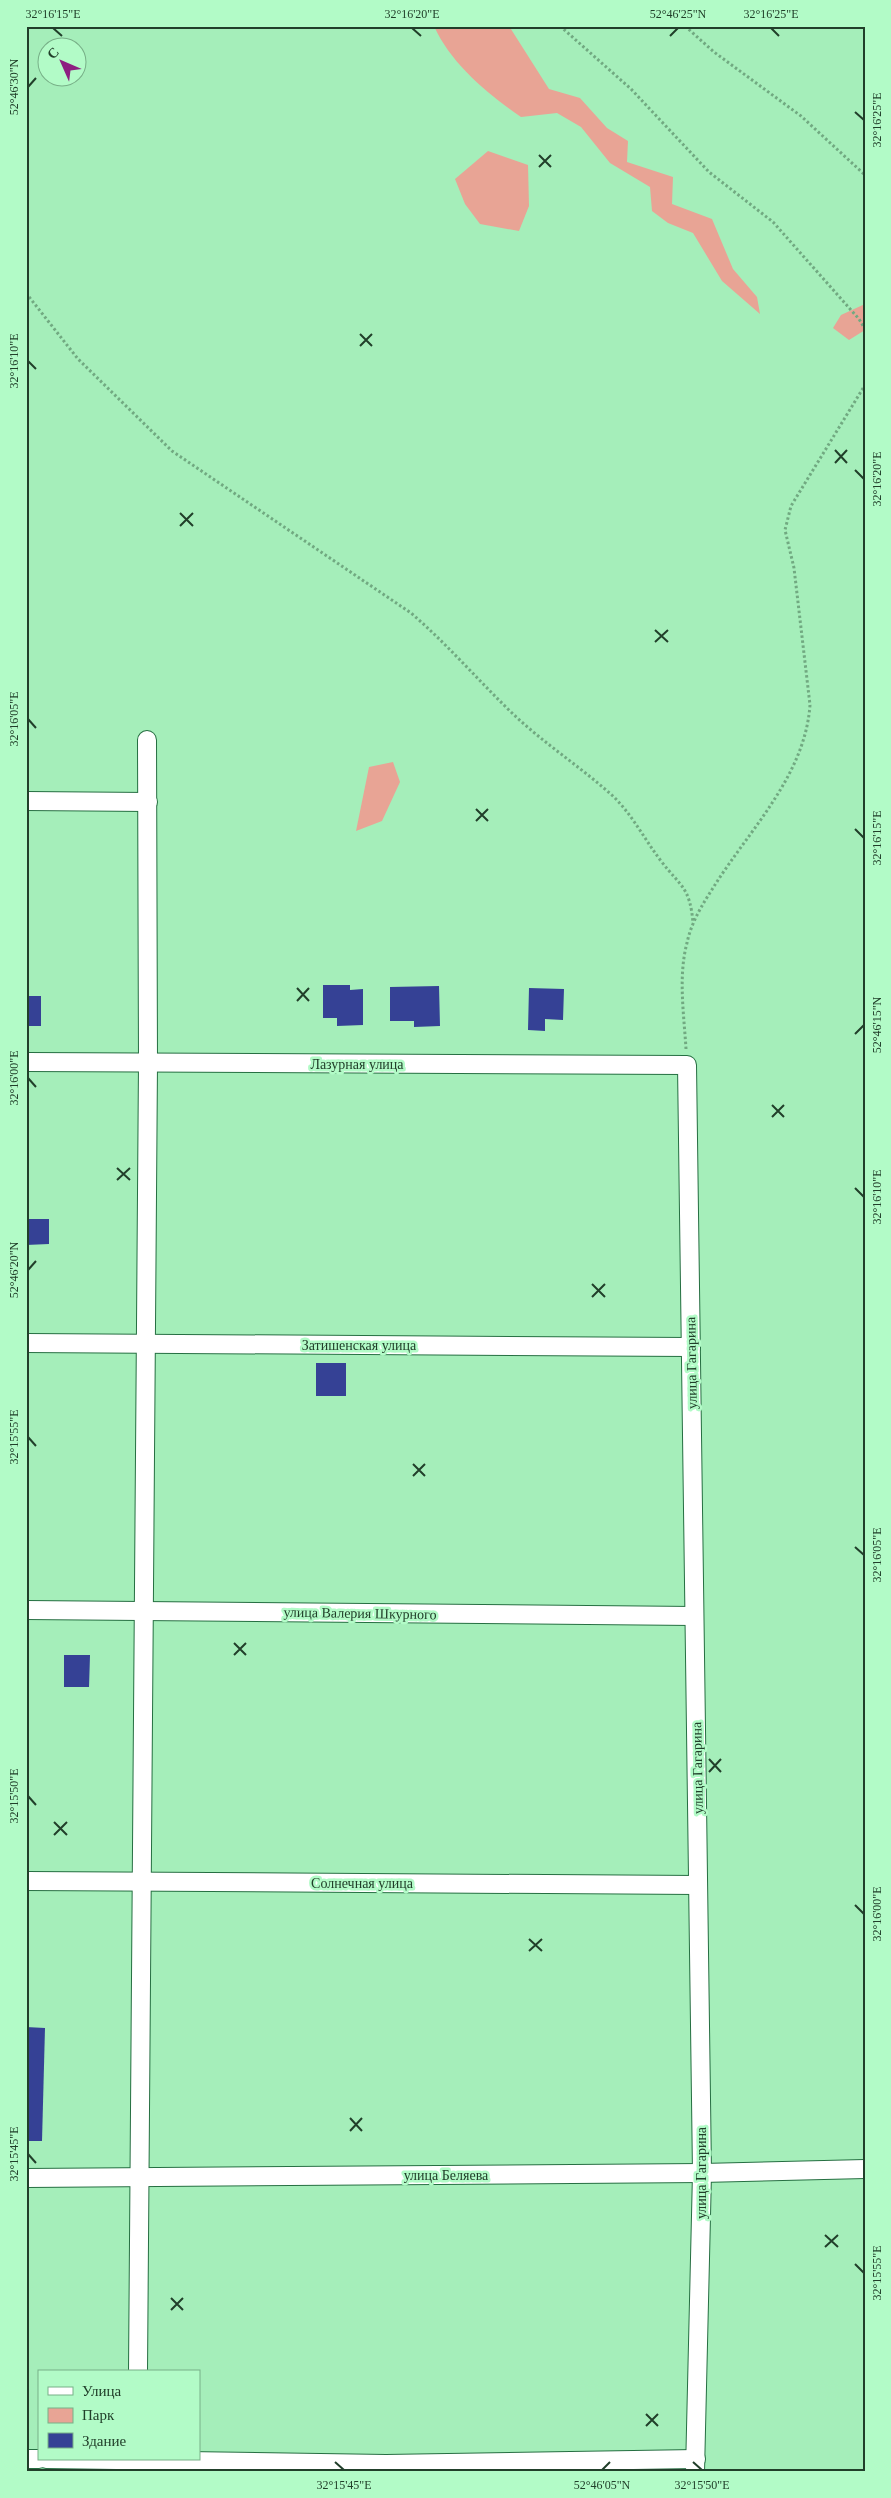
<svg xmlns="http://www.w3.org/2000/svg" width="891" height="2498" viewBox="0 0 891 2498" font-family="Georgia,serif">
  <style>
    .green { fill: #e8a495 }
    .building { fill: #354195 }
    .lines { fill: none; stroke-linecap: round; stroke-linejoin: round }
    .minor-casing { stroke: #266f42; stroke-width: 20 }
    .path { stroke: #71a981; stroke-width: 3; stroke-dasharray: 2.5 2.5; stroke-linecap: butt }
    .minor { stroke: #fff; stroke-width: 18 }
    .ticks { fill: none; stroke: #213f2a; stroke-width: 2 }
    .labels { text-anchor: middle; stroke-width: 5; stroke-linejoin: round; paint-order: stroke }
    .street-label { font-size: 14px; fill: #213f2a; stroke: #b2fbc7 }
    .neatline { fill: none; stroke: #213f2a; stroke-width: 2 }
    .ticks-label { font-size: 12px; text-anchor: middle; fill: #213f2a }
  </style>
  <rect width="100%" height="100%" fill="#a5eeba"/>
  <g class="green">
    <path d="M434 26H509L549 89 580 98 607 128 628 141 627 162 673 177 672 204 712 219 733 269 757 297 760 314 722 281 693 233 668 223 652 211 650 187 610 163 581 127 557 113 521 117C488 94 451 64 434 26Z"/>
    <path d="M488 151 528 165 529 206 519 231 480 224 465 204 455 179Z"/>
    <path d="M865 304V330L849 340 833 328 841 315Z"/>
    <path d="M393 762 400 782 382 821 356 831 369 767Z"/>
  </g>
  <g class="building">
    <path d="M323 985H350V990L363 989V1025L337 1026V1018H323Z"/>
    <path d="M439 986 440 1026 414 1027V1021H390V987Z"/>
    <path d="M529 988 564 989 563 1020 545 1019V1031L528 1030Z"/>
    <rect x="26" y="996" width="15" height="30"/>
    <path d="M26 1219H49V1244L26 1245Z"/>
    <rect x="316" y="1363" width="30" height="33"/>
    <path d="M64 1655H90L89 1687H64Z"/>
    <path d="M26 2027 45 2028 42 2141H26Z"/>
  </g>
  <g class="lines">
    <g class="minor-casing">
      <g id="minor">
        <path d="M26 801 148 802"/>
        <path d="M26 1062 687 1065 702 2173 695 2472"/>
        <path d="M26 1343 691 1347"/>
        <path d="M26 1610 694 1616"/>
        <path d="M26 1881 698 1885"/>
        <path d="M26 2178 702 2173 865 2169"/>
        <path d="M138 2372 148 1063 147 740"/>
        <path d="M26 2459H39"/>
        <path d="M46 2459 386 2464 696 2459"/>
      </g>
    </g>
    <g class="path">
      <path d="M560 26 631 89 709 172 773 222 859 319 865 329"/>
      <path d="M685 26 714 52 801 116 865 175"/>
      <path d="M26 293 78 359 172 451 411 613C447 644 477 679 511 712 543 743 581 767 614 797 633 816 645 840 661 861 681 887 690 887 693 923"/>
      <path d="M686 1049C684 1015 678 976 687 943 691 923 702 905 713 888 749 830 805 776 810 705L794 568 785 530 791 506 865 385"/>
    </g>
    <use href="#minor" class="minor"/>
  </g>
  <path class="ticks" d="M53 28 62 36M412 28 421 36M771 28 779 36M670 36 678 28M28 87 36 78M855 112 864 120M539 155 551 167M539 167 551 155M360 334 372 346M360 346 372 334M28 361 36 369M835 450 847 463M835 463 847 450M855 470 864 479M180 513 193 526M180 526 193 513M655 630 668 642M655 642 668 630M28 719 36 728M476 809 488 821M476 821 488 809M855 829 864 838M297 988 309 1001M297 1001 309 988M855 1034 864 1025M28 1078 36 1087M772 1105 784 1117M772 1117 784 1105M117 1168 130 1180M117 1180 130 1168M855 1188 864 1197M28 1270 36 1261M592 1284 605 1297M592 1297 605 1284M28 1437 36 1446M413 1464 425 1476M413 1476 425 1464M855 1547 864 1555M234 1643 246 1655M234 1655 246 1643M709 1759 721 1772M709 1772 721 1759M28 1796 36 1805M54 1822 67 1835M54 1835 67 1822M855 1905 864 1914M529 1939 542 1951M529 1951 542 1939M350 2118 362 2131M350 2131 362 2118M28 2154 36 2163M825 2235 838 2247M825 2247 838 2235M855 2264 864 2273M171 2298 183 2310M171 2310 183 2298M646 2414 658 2426M646 2426 658 2414M335 2462 344 2470M693 2462 702 2470M602 2470 610 2462"/>
  <g class="labels">
    <g class="street-label">
      <text x="357" y="1069">Лазурная улица</text>
      <text x="359" y="1350">Затишенская улица</text>
      <text transform="translate(691 1363) rotate(-91)" y="5">улица Гагарина</text>
      <text transform="translate(360 1613) rotate(1)" y="5">улица Валерия Шкурного</text>
      <text transform="translate(697 1768) rotate(-91)" y="5">улица Гагарина</text>
      <text x="362" y="1888">Солнечная улица</text>
      <text transform="translate(701 2173) rotate(-90)" y="5">улица Гагарина</text>
      <text x="446" y="2180">улица Беляева</text>
    </g>
  </g>
  <rect width="891" height="2498" fill="none" stroke="#b2fbc7" stroke-width="55"/>
  <rect x="38" y="2370" width="162" height="90" fill="#b2fbc7" stroke="#78b088"/>
  <rect x="48" y="2387" width="25" height="8" fill="#ffffff" stroke="#78b088"/>
  <text x="82" y="2396" font-size="15" fill="#213f2a">Улица</text>
  <rect x="48" y="2408" width="25" height="15" fill="#e8a495" stroke="#78b088"/>
  <text x="82" y="2420" font-size="15" fill="#213f2a">Парк</text>
  <rect x="48" y="2433" width="25" height="15" fill="#354195" stroke="#78b088"/>
  <text x="82" y="2446" font-size="15" fill="#213f2a">Здание</text>
  <g transform="translate(62 62) rotate(315)"><circle r="24" fill="#b2fbc7" stroke="#78b088"/>
  <path d="M0-4L9 19L0 12L-9 19Z" fill="#8d1f81"/>
  <text y="-8" font-size="14" font-weight="bold" text-anchor="middle" fill="#213f2a">С</text>
  </g>
  <rect x="28" y="28" width="836" height="2442" class="neatline"/>
  <g class="ticks-label">
    <text x="53" y="18">32°16'15"E</text>
    <text x="412" y="18">32°16'20"E</text>
    <text x="678" y="18">52°46'25"N</text>
    <text x="771" y="18">32°16'25"E</text>
    <text transform="translate(14 87) rotate(-90)" y="4">52°46'30"N</text>
    <text transform="translate(877 120) rotate(-90)" y="4">32°16'25"E</text>
    <text transform="translate(14 361) rotate(-90)" y="4">32°16'10"E</text>
    <text transform="translate(877 479) rotate(-90)" y="4">32°16'20"E</text>
    <text transform="translate(14 719) rotate(-90)" y="4">32°16'05"E</text>
    <text transform="translate(877 838) rotate(-90)" y="4">32°16'15"E</text>
    <text transform="translate(877 1025) rotate(-90)" y="4">52°46'15"N</text>
    <text transform="translate(14 1078) rotate(-90)" y="4">32°16'00"E</text>
    <text transform="translate(877 1197) rotate(-90)" y="4">32°16'10"E</text>
    <text transform="translate(14 1270) rotate(-90)" y="4">52°46'20"N</text>
    <text transform="translate(14 1437) rotate(-90)" y="4">32°15'55"E</text>
    <text transform="translate(877 1555) rotate(-90)" y="4">32°16'05"E</text>
    <text transform="translate(14 1796) rotate(-90)" y="4">32°15'50"E</text>
    <text transform="translate(877 1914) rotate(-90)" y="4">32°16'00"E</text>
    <text transform="translate(14 2154) rotate(-90)" y="4">32°15'45"E</text>
    <text transform="translate(877 2273) rotate(-90)" y="4">32°15'55"E</text>
    <text x="344" y="2489">32°15'45"E</text>
    <text x="602" y="2489">52°46'05"N</text>
    <text x="702" y="2489">32°15'50"E</text>
  </g>
</svg>
